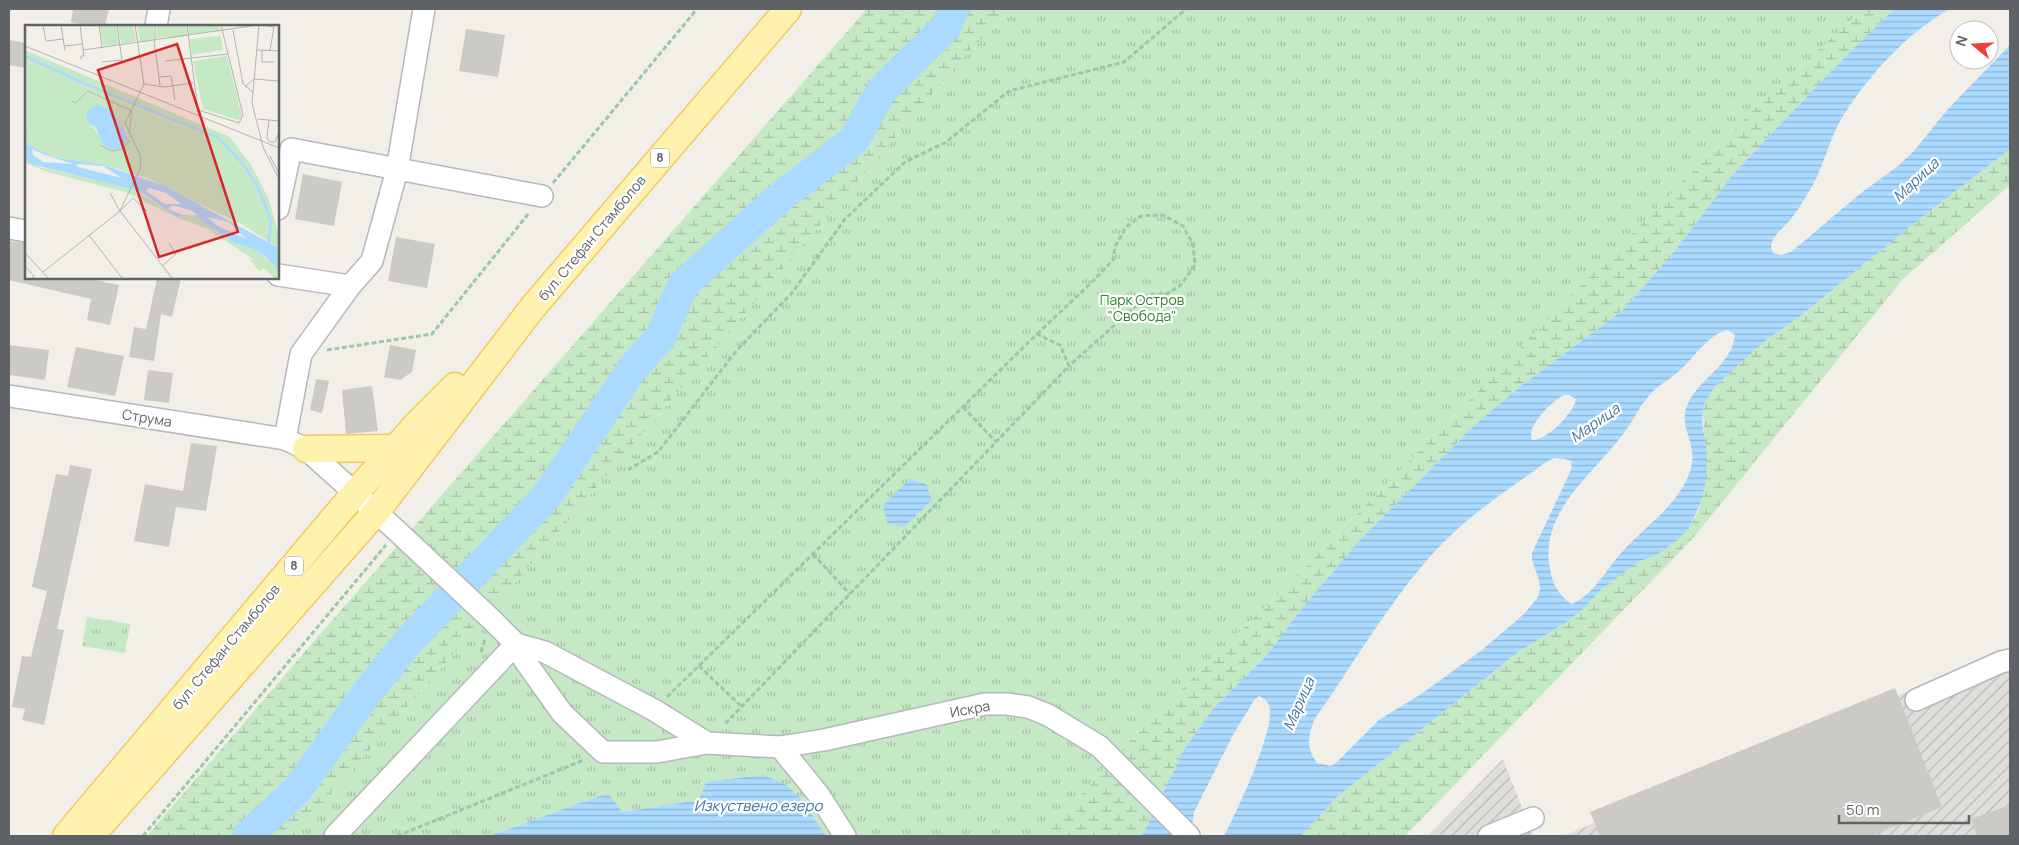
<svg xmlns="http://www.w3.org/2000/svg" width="2019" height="845" viewBox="0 0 2019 845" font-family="Manrope,sans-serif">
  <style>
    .industrial { fill: url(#industrial-furrows) }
    .wetland { fill: url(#wetland-marsh) }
    .park { fill: url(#park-tufts) }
    .water { fill: url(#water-rules); fill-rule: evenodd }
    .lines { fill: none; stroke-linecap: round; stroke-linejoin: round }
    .river { stroke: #aadaff; stroke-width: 31 }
    .building { fill: #cccac5 }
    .minor-casing { stroke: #b5b8bc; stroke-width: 24 }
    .major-casing { stroke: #f2c960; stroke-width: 29 }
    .path { stroke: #9cc7a9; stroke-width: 3; stroke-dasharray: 5 2.5; stroke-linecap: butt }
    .minor { stroke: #fff; stroke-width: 21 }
    .major { stroke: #fff2af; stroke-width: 26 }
    .labels { text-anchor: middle; stroke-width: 4.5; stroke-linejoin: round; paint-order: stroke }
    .shield { fill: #fff; stroke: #8f9295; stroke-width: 1 }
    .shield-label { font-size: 12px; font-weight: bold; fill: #5f6368 }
    .street-label { font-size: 14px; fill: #5f6368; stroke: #fff }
    .park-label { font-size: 14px; fill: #348238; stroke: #fff }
    .water-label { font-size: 15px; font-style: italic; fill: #4174aa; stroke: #fff }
    .inset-river { fill: none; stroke: #aadaff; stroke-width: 2.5 }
    .inset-road { fill: none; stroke: #b3b3b1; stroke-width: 1 }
    .view { fill: #d62828; fill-opacity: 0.15; stroke: #d62828; stroke-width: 2.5 }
    .inset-edge { fill: none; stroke: #5f6368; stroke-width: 2.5 }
  </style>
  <defs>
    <pattern id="industrial-furrows" width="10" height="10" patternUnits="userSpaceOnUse" patternTransform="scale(1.25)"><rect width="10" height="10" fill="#e0deda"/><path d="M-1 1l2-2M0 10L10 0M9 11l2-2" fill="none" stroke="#b9b8b5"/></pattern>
    <pattern id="wetland-marsh" width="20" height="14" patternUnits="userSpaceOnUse" patternTransform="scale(1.25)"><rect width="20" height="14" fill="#c5e8c5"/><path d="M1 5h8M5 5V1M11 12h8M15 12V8" fill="none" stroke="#a3c0a4"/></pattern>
    <pattern id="park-tufts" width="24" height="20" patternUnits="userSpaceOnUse" patternTransform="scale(1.25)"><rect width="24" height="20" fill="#c5e8c5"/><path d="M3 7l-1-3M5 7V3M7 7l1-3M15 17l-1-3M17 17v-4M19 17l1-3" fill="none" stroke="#a3c0a4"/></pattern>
    <pattern id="water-rules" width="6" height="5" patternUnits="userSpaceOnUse" patternTransform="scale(1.25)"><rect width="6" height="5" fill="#aadaff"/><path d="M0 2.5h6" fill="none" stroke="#8eb4d2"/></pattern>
  </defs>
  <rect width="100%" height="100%" fill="#f1efe8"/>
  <g class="industrial">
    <path d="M2010 649V836H1563Z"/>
    <path d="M1503 759 1533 836H1428Z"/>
  </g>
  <g class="wetland">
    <path d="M867 9H1012L964 57 499 602 295 836H147L315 640Z"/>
    <path d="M1863 9H1894L1838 64 1735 172 1674 252 1623 310 1521 386 1478 422 1360 540 1302 608 1266 656 1213 709 1185 748 1142 836H1044L1136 734 1305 567 1762 101Z"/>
    <path d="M2010 149V185L1903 279 1694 537 1405 836H1301L1337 797 1518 652 1565 623 1583 609 1604 587 1640 561 1657 555 1680 538 1690 527 1698 512 1706 481 1703 411 1704 404 1715 386 1766 340 1799 317 1907 229Z"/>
  </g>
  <g class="park">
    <path d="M1012 9H1863L1762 101 1305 567 1136 734 1044 836H826L801 799 699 800 621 812 608 793 489 836H295L499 602 964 57Z"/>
    <path d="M87 617 130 624 125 653 82 646Z"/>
  </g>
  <g class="water">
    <path d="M1894 9H1950C1908 31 1862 82 1839 123 1827 146 1822 172 1808 193 1803 202 1797 211 1791 219 1784 228 1765 240 1773 253L1781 255 1791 252 1861 193 1898 166 1913 152 1948 109 2010 45V149L1907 229 1799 317 1766 340 1715 386 1704 404 1703 411 1702 420 1707 455 1706 481 1701 501 1690 527 1680 538 1657 555 1640 561 1604 587 1583 609 1565 623 1518 652 1337 797 1301 836H1224C1237 811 1272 737 1270 710 1269 703 1266 699 1259 696L1255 699 1234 733 1194 812 1192 824 1195 836H1142L1185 748 1213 709 1266 656 1302 608 1360 540 1478 422 1521 386 1623 310 1674 252 1735 172 1838 64ZM1728 330 1735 335C1732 366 1698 378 1687 406 1678 427 1698 443 1691 468 1681 504 1645 526 1622 552 1606 570 1595 593 1572 604 1562 599 1553 585 1551 574 1536 513 1592 476 1624 433 1634 419 1641 404 1652 392 1660 384 1671 379 1679 371 1694 358 1708 334 1728 330ZM1564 395H1569L1576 399C1575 412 1545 442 1532 440 1526 426 1552 401 1564 395ZM1554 458 1565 459 1571 461 1572 468 1532 553V560L1539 580 1540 590 1538 597 1524 614 1482 650 1421 694 1379 720 1336 763 1331 766 1317 763C1306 749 1308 735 1314 720 1355 662 1389 601 1437 549 1469 515 1507 490 1545 463Z"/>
    <path d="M910 479 926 484 932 500 904 527 887 523 883 505Z"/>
    <path d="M763 775 785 784 801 799 826 836H489L608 793 622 812 699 800 706 782Z"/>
  </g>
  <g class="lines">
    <path class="river" d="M248 836 297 790 366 694 407 643 546 497 632 369 660 338 683 285 777 200 854 140 882 90 945 28 954 9"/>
  </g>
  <g class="building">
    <path d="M73 9H109L105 26H80V24L71 22Z"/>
    <path d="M466 29 505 35 498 77 459 71Z"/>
    <path d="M9 40 26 43V68L9 65Z"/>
    <path d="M303 174 342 182 334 226 295 219Z"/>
    <path d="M396 237 435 244 427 288 388 281Z"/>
    <path d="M9 241 26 243V278H86L119 285 110 325 87 320 91 299 9 280Z"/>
    <path d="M157 278H181L172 317 161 314 154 361 129 357 134 327 146 329Z"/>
    <path d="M9 345 49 350 45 380 9 375Z"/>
    <path d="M390 345 416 350 412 372 400 380 384 377Z"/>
    <path d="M76 347 124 356 115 396 67 387Z"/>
    <path d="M148 370 173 373 169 403 144 400Z"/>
    <path d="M316 379 329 381 322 413 310 410Z"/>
    <path d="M372 386 378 431 346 434 342 390Z"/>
    <path d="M191 443 217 446 206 511 176 507 169 547 134 541 145 484 183 491Z"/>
    <path d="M70 465 92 469 57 629 64 630 44 725 22 720 25 709 12 707 22 656 31 657 47 591 32 587 56 474 68 476Z"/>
    <path d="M1895 688 1942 807 1870 836H1600L1590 812Z"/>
    <path d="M2010 805V836H1977L1971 819Z"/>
  </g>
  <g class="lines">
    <g class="minor-casing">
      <g id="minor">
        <path d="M156 26 159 9"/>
        <path d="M278 209 291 149 542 196"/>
        <path d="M9 228 26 231"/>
        <path d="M278 275 350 286"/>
        <path d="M9 396 285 439 306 449 397 531 492 620 516 644 525 661 562 713 603 752H657L707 743 780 747 824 740 985 704H1007L1028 707 1048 715 1099 746 1189 836"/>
        <path d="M285 439 301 354 350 286 372 261 397 170 424 9"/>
        <path d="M516 644 545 652 654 710 707 743"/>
        <path d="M1916 700 2001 662 2010 660"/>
        <path d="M780 747 819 795 845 836"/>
        <path d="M335 836 516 644"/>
        <path d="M1489 836 1533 818"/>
      </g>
    </g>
    <g class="major-casing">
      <g id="major">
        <path d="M306 449 396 448"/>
        <path d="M66 836 355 493 420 421 455 386"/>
        <path d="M91 836 376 512 533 307 788 9"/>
      </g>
    </g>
    <g class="path">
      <path d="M553 183 697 9"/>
      <path d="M1037 334 1091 283 1113 260 1115 247 1126 227 1141 216 1163 215 1183 226 1193 244 1195 265 1181 285 1165 295 1149 294 1069 366"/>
      <path d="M327 350 432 334 529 213"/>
      <path d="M963 407 996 442"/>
      <path d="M628 470 658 452 737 350 791 294 845 219 905 162 946 142 1009 91 1124 62 1186 9"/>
      <path d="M813 554 850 594"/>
      <path d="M481 652 485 639"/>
      <path d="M699 666 742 707"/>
      <path d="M667 697 1037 334 1060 345 1069 366 724 725"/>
      <path d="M143 836 386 545"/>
      <path d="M397 836 584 760"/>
    </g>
    <use href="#minor" class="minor"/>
    <use href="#major" class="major"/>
  </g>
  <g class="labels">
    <g class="shield">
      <rect x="651" y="148.5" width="18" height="19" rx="4"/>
      <rect x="285" y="556.5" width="18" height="19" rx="4"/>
    </g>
    <g class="shield-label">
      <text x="660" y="162">8</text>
      <text x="294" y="570">8</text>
    </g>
    <g class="street-label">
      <text transform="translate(592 238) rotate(-50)" y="5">бул. Стефан Стамболов</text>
      <text transform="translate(147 418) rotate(9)" y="5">Струма</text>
      <text transform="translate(226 647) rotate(-50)" y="5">бул. Стефан Стамболов</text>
      <text transform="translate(970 709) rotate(-10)" y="5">Искра</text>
    </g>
    <g class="park-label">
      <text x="1142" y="305">Парк Остров<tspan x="1142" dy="16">"Свобода"</tspan></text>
    </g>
    <g class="water-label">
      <text transform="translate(1916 180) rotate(-43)" y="5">Марица</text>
      <text transform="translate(1595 423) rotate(-35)" y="5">Марица</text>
      <text transform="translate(1299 704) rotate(-66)" y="5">Марица</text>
      <text x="758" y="811">Изкуствено езеро</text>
    </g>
  </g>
  <g transform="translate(25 25)">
    <rect width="254" height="254" fill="#f1efe8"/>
    <path d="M75 0H91L94 19 78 21ZM93 0H108L111 16 96 19ZM112 0H128L130 15 115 17ZM132 0H161L162 11 131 13ZM196 11 198 25 167 30 165 14ZM202 31 217 92 213 95 178 84 168 36Z" fill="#c5e8c5"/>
    <path d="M163 0H194L195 6 164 9ZM224 233 234 238 241 234 247 238 254 244V253H249L240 243 234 246Z" fill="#c5e8c5"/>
    <path d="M0 25 205 112 226 140 243 172 254 210 253 222 218 200 122 153 79 140 28 132 0 118V109L29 121 95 137 244 210 237 183 222 149 206 129 175 110 0 36ZM0 133 14 142 109 164 152 192 168 190 208 217 233 226 241 234 234 238 183 204 153 193 100 167 23 147 0 138Z" fill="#c5e8c5"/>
    <path d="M0 36 175 110 206 129 222 149 237 183 244 210 95 137 29 121 0 109ZM75 80 98 108 82 122 61 92Z" fill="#c5e8c5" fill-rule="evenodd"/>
    <path d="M11 78 25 88 19 99 4 90Z" fill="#c5e8c5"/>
    <path d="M72 79 84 84 96 100 103 113 96 123 85 124 77 118 71 103 62 96 61 88ZM0 118 28 132 79 140 142 162 254 223V244L233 226 208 217 168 190 152 192 114 166 6 139 0 133ZM7 124 20 130 49 139 18 137 8 130ZM51 139 78 141 97 153 53 142ZM124 163 141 168 156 179H140L121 166ZM147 180 165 185 173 190H158L143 184ZM182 192 204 197 221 214 193 201Z" fill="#aadaff" fill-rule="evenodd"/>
    <path class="inset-river" d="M0 31 60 59 194 113 221 143 234 164 246 196 243 223"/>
    <path class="inset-road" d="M18 0 21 16 38 14M36 0 40 26M55 0 59 31H56V35M74 0 77 23M162 0 173 85 214 98 218 90 196 0M234 0 227 78 238 122 254 154M237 0 249 2 245 25M208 5 218 59 228 67M129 16 135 60M130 16V0M0 21 254 123M39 21 58 19M58 25 233 0M232 25 254 26M237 25V37H249M140 36 203 29M77 37 97 35 92 0M134 52 146 51 150 75M119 59 139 62 168 58M220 62 229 54 254 56M47 76 51 78 63 66 107 86M233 94 254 96M244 95 242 113 245 117H250L254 107M104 107 107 86M75 120 87 126 97 124 105 115M245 131 254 148M85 168 95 186 147 253M95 186 108 173 122 186M64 210 97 253M0 228 23 253M0 241 9 251 8 253M137 241 151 229 144 218M18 247 95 186 115 144 116 132 100 98 119 59 110 0"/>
    <path class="view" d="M152 19 213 207 134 232 73 45Z"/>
    <rect width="254" height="254" class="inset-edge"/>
  </g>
  <rect width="2019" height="845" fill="none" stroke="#5f6368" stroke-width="20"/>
  <g transform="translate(1974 45) rotate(288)"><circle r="24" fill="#ffffff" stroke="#bfc1c3"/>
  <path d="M0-4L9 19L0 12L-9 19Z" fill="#ea4335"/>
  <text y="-8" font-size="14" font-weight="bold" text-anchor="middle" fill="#5f6368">N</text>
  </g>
  <path d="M1839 815v8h130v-8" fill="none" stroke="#5f6368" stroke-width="2.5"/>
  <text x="1846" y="815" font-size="15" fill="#5f6368" stroke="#ffffff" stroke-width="4" paint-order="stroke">50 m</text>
</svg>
